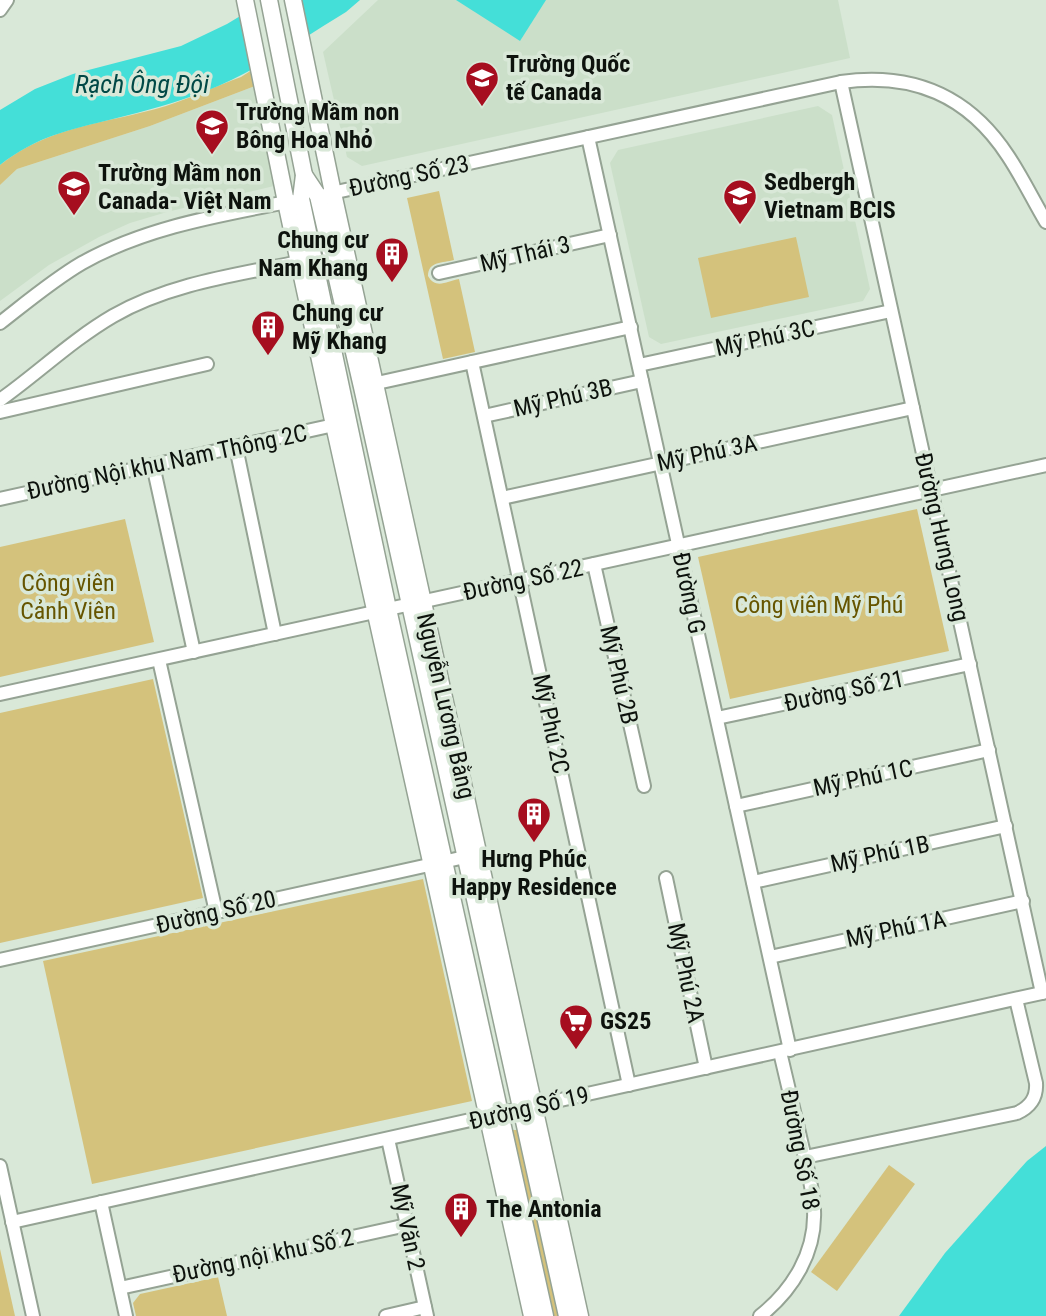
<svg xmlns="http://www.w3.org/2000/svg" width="1046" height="1316" viewBox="0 0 1046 1316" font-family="'Roboto Condensed',sans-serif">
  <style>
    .built { fill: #cbdfc9 }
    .green { fill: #d4c27c }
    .water { fill: #44dfd8 }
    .pier { fill: #d9e8d8 }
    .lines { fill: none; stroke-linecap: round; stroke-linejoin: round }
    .minor-casing { stroke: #95a394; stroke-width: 16 }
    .major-casing { stroke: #95a394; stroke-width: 19 }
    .minor { stroke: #fff; stroke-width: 12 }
    .major { stroke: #fff; stroke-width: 16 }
    .labels { text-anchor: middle; stroke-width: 7; stroke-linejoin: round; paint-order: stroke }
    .poi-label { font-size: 24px; font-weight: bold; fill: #0d120d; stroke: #d9e8d8; text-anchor: start }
    .street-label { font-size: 24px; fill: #0d120d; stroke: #d9e8d8 }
    .park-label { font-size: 24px; fill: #650; stroke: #d9e8d8 }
    .water-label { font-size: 26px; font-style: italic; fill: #014946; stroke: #d9e8d8 }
  </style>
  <rect width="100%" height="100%" fill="#d9e8d8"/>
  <g class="built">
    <path d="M378 0H838L850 58 362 166 347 157 323 52Z"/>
    <path d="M255 86 274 186 167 212 130 223 99 237 49 265 0 301V185L17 169 150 126Z"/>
    <path d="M818 106 832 115 870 289 863 301 661 344 649 337 610 163 618 150Z"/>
  </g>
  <g class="green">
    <path d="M252 70 255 86 150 126 17 169 0 185V165C50 125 106 124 166 106 191 98 216 86 241 77Z"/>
    <path d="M439 191 454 260C443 263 428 261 428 276 436 290 447 281 459 279L475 352 443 359 407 198Z"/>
    <path d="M796 237 809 297 711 318 698 258Z"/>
    <path d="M917 509 949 651 730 699 698 557Z"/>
    <path d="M125 519 154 642 0 677V547Z"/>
    <path d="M153 679 203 898 0 943V713Z"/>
    <path d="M423 879 472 1101 92 1184 43 961Z"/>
    <path d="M513 1130H518L519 1132 560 1316H552L512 1132Z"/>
    <path d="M889 1165 915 1184 837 1291 811 1272Z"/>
    <path d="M0 1249 15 1316H0Z"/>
    <path d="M218 1277 227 1316H136L133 1303 140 1294Z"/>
  </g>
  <g class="water">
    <path d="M267 0H360L346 12C301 39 256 72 206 91 176 103 145 111 113 119 69 130 37 136 0 165V110L35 89 73 74 181 46 227 24Z"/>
    <path d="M456 0H546L520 41Z"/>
    <path d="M1046 1146V1316H899L945 1253 1027 1161Z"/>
  </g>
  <path class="pier" d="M260 0H301L309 38 253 74 240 12Z"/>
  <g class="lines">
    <g class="minor-casing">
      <g id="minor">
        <path d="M0 10 7 0"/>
        <path d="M841 82 1042 993"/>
        <path d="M588 137 790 1050"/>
        <path d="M327 194 841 82C913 72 968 95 1008 156 1022 177 1033 200 1046 222"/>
        <path d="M439 273 610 235"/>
        <path d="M0 323C27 302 53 280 82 263 146 227 221 215 292 201"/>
        <path d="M472 362 629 1085"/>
        <path d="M639 365 891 311"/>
        <path d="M368 385 631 327"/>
        <path d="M0 400C38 373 72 340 113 316 169 284 235 275 299 262"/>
        <path d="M0 412 207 364"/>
        <path d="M484 416 642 381"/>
        <path d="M236 447 275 634"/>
        <path d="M153 465 194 652"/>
        <path d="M502 498 913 408"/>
        <path d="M0 499 334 425"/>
        <path d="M594 564 644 786"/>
        <path d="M159 660 216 912"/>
        <path d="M0 694 1046 465"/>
        <path d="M717 718 970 664"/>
        <path d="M736 806 989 750"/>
        <path d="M666 878 706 1068"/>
        <path d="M753 882 1006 826"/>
        <path d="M770 957 1023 901"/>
        <path d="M0 960 474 855"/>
        <path d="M388 1139 427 1316"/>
        <path d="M805 1157 1017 1113C1030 1107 1037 1098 1036 1083L1016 999"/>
        <path d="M0 1166 33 1316"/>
        <path d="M101 1202 126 1316"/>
        <path d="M12 1222 1046 992"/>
        <path d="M120 1288 407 1225"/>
        <path d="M386 1316 425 1307"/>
        <path d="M760 1316C793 1290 816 1252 814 1210 813 1187 806 1163 801 1141 794 1111 787 1082 780 1052"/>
      </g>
    </g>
    <g class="major-casing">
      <g id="major">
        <path d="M245 0 286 202 334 425 532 1316"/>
        <path d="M269 0 304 175 301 199 388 609 545 1316"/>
        <path d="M293 0 333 193 580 1316"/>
        <path d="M304 175 318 196 362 387 567 1316"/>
      </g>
    </g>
    <use href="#minor" class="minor"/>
    <use href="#major" class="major"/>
  </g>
  <defs>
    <g id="school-pin" transform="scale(1.75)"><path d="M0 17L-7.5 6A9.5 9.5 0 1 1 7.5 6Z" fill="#a60e1f" stroke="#d9e8d8"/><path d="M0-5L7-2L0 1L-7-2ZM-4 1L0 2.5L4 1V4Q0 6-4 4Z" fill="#fff"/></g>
    <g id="building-pin" transform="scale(1.75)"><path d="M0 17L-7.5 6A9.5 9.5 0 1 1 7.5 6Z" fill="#a60e1f" stroke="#d9e8d8"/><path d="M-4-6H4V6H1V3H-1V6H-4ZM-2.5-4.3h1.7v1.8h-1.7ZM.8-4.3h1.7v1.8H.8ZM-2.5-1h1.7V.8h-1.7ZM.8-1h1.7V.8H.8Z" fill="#fff"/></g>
    <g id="supermarket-pin" transform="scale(1.75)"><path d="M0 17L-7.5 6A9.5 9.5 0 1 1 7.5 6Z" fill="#a60e1f" stroke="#d9e8d8"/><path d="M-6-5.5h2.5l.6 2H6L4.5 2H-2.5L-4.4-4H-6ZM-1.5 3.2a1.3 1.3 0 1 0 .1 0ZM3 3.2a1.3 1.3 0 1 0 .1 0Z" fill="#fff"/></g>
  </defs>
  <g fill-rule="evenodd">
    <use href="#school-pin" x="482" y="78"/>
    <use href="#school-pin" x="212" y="126"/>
    <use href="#school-pin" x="74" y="187"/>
    <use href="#school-pin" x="740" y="196"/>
    <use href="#building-pin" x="392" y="254"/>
    <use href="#building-pin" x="268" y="327"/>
    <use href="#building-pin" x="534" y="814"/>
    <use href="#supermarket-pin" x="576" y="1021"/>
    <use href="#building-pin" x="461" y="1209"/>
  </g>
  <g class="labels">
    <g class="poi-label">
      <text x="506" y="72">Trường Quốc<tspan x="506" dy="28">tế Canada</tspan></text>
      <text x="236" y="120">Trường Mầm non<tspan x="236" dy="28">Bông Hoa Nhỏ</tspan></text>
      <text x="98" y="181">Trường Mầm non<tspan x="98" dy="28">Canada- Việt Nam</tspan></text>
      <text x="764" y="190">Sedbergh<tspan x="764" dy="28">Vietnam BCIS</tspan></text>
      <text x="368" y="248" text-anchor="end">Chung cư<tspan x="368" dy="28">Nam Khang</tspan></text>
      <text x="292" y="321">Chung cư<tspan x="292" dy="28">Mỹ Khang</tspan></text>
      <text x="534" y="867" text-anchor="middle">Hưng Phúc<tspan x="534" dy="28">Happy Residence</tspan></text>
      <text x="600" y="1029">GS25</text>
      <text x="486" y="1217">The Antonia</text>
    </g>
    <g class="street-label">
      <text transform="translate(409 176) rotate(-12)" y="8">Đường Số 23</text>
      <text transform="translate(525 254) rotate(-13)" y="8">Mỹ Thái 3</text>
      <text transform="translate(765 338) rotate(-12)" y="8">Mỹ Phú 3C</text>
      <text transform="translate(563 398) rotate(-13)" y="8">Mỹ Phú 3B</text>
      <text transform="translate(707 453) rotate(-12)" y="8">Mỹ Phú 3A</text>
      <text transform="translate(167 462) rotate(-12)" y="8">Đường Nội khu Nam Thông 2C</text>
      <text transform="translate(942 537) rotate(77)" y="8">Đường Hưng Long</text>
      <text transform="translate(523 580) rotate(-12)" y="8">Đường Số 22</text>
      <text transform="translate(689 593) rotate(78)" y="8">Đường G</text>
      <text transform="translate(619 675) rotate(77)" y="8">Mỹ Phú 2B</text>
      <text transform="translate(844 691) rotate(-12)" y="8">Đường Số 21</text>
      <text transform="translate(446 706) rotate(77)" y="8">Nguyễn Lương Bằng</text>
      <text transform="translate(551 724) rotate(78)" y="8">Mỹ Phú 2C</text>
      <text transform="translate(863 778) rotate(-12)" y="8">Mỹ Phú 1C</text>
      <text transform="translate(880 854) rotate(-12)" y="8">Mỹ Phú 1B</text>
      <text transform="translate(216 912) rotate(-13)" y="8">Đường Số 20</text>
      <text transform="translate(896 929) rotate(-12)" y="8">Mỹ Phú 1A</text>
      <text transform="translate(686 973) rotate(78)" y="8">Mỹ Phú 2A</text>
      <text transform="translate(529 1108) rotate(-13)" y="8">Đường Số 19</text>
      <text transform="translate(800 1150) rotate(79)" y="8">Đường Số 18</text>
      <text transform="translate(408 1227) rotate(78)" y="8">Mỹ Văn 2</text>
      <text transform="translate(263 1256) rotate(-12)" y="8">Đường nội khu Số 2</text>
    </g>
    <g class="park-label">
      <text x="68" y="591">Công viên<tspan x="68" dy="28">Cảnh Viên</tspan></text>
      <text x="819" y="613">Công viên Mỹ Phú</text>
    </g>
    <g class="water-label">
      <text x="142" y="93">Rạch Ông Đội</text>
    </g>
  </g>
</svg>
